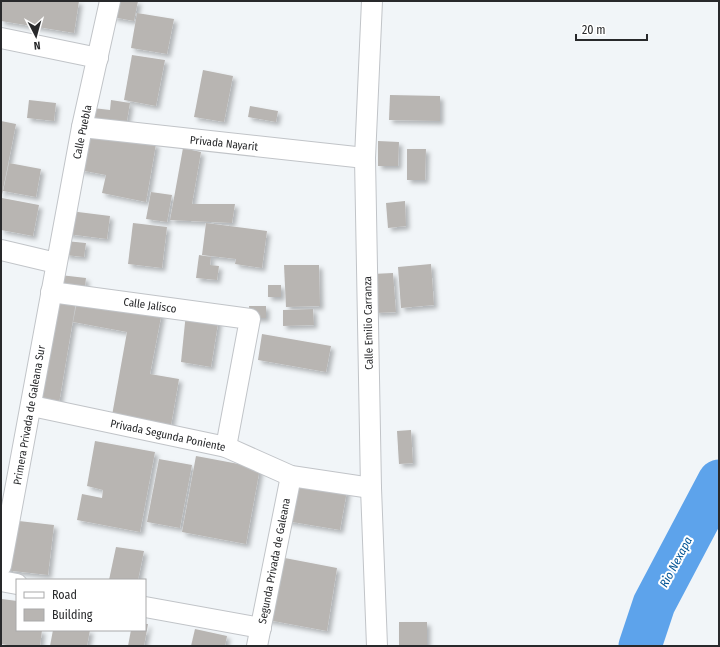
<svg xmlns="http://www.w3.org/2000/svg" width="720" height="647" viewBox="0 0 720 647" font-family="'Fira Sans Condensed',sans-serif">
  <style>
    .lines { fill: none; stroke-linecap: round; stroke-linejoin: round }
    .river { stroke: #5da3eb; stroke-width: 43 }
    .building { fill: #b8b5b2; filter: url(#shadow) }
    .minor-casing { stroke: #c1c4c8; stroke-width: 22 }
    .minor { stroke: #fff; stroke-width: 20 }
    .labels { text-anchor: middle; stroke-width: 4; stroke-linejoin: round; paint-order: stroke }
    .street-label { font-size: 11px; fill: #28292b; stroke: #fff }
    .water-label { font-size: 12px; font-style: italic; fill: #015394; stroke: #fff }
  </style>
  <defs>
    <filter id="shadow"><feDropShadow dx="3.5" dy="3.5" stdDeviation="2" flood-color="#0004"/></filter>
  </defs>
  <rect width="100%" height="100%" fill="#f1f5f8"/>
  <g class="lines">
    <path class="river" d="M640 646 654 604 719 481"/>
  </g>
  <g class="building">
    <path d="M1 1H79L74 33 1 21Z"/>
    <path d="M115 1H138L134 21 112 17Z"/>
    <path d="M137 13 174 19 167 54 131 48Z"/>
    <path d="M132 55 165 60 156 106 124 100Z"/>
    <path d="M203 70 233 76 224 122 194 117Z"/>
    <path d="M390 95 440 96V121L389 120Z"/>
    <path d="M29 100 56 103 54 121 27 118Z"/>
    <path d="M111 100 130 103 125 132 89 127 93 108 110 110Z"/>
    <path d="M250 106 278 111 276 122 248 117Z"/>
    <path d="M1 121 16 124 2 195H1Z"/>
    <path d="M84 132 156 144 146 202 102 193 106 175 79 170Z"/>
    <path d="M378 141 399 142 398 166H378Z"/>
    <path d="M183 148 201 152 192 204H235L232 223 170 220Z"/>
    <path d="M407 149H426L425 180H407Z"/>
    <path d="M9 163 41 169 36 197 3 191Z"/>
    <path d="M151 192 172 195 167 222 146 219Z"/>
    <path d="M2 198 39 205 33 236 1 230Z"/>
    <path d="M405 201 406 226 388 228 386 203Z"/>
    <path d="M70 211 110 216 107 239 67 234Z"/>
    <path d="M133 223 167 227 162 268 128 264Z"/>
    <path d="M206 223 267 231 262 268 235 264 236 259 202 255Z"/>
    <path d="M66 241 86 243 84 257 65 255Z"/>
    <path d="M199 255 211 257 210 265 219 266 217 280 196 278Z"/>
    <path d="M431 264 434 305 401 308 398 267Z"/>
    <path d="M284 265H319L320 306 286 307Z"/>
    <path d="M393 273 396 312 375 313 372 274Z"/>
    <path d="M60 275 86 278 84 295 58 292Z"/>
    <rect x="268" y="285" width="13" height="12"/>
    <path d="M78 297 162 312 150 374 179 379 170 431 111 421 127 332 73 322Z"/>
    <path d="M53 299 76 302 58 409 35 403Z"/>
    <path d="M249 306H266V318H250Z"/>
    <path d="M313 309 314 325 283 326V310Z"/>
    <path d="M186 313 219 317 211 367 181 362Z"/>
    <path d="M262 334 331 346 326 372 258 360Z"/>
    <path d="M411 430 413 463 399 464 397 431Z"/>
    <path d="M95 441 155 452 140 532 77 520 82 494 102 498 103 490 87 486Z"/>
    <path d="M196 456 260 468 246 544 182 532Z"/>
    <path d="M159 459 192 465 180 528 147 522Z"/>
    <path d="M282 474 348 485 340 530 274 519Z"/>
    <path d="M10 520 54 525 48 575 4 570Z"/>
    <path d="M116 547 144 551 138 580H109Z"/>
    <path d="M269 555 337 568 327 631 257 618Z"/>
    <path d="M2 599 17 601V630H42L40 646H14L1 644Z"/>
    <rect x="399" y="622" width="28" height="24"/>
    <path d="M145 624H148L144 646H128L131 630H145Z"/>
    <path d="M195 629 227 636 225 646H191Z"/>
    <path d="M53 630H90L87 646H50Z"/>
  </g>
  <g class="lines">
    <g class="minor-casing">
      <g id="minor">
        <path d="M372 1 365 158 371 488 377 646"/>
        <path d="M1 38 98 58"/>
        <path d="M82 127 365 158"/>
        <path d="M1 250 56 263"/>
        <path d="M51 292 250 319 226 447"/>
        <path d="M32 406 226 447 291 476 371 488"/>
        <path d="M1 566 82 127 110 1"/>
        <path d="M1 581 17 584"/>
        <path d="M145 607 261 628"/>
        <path d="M257 646 291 476"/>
      </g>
    </g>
    <use href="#minor" class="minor"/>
  </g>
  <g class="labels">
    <g class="street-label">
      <text transform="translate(82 132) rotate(-78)" y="4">Calle Puebla</text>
      <text transform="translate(224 143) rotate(6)" y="4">Privada Nayarit</text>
      <text transform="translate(150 305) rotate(8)" y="4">Calle Jalisco</text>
      <text transform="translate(368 323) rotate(-91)" y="4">Calle Emilio Carranza</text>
      <text transform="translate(29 415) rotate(-80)" y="4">Primera Privada de Galeana Sur</text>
      <text transform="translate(168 435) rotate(12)" y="4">Privada Segunda Poniente</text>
      <text transform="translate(274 561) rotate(-79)" y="4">Segunda Privada de Galeana</text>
    </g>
    <g class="water-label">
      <text transform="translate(676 562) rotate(-62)" y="4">Rio Nexapa</text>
    </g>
  </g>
  <rect width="720" height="647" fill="none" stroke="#28292b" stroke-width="4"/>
  <rect x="16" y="579" width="130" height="52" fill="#ffffff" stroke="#a9a9aa"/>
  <rect x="24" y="592" width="20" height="6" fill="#ffffff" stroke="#a9a9aa"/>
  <text x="52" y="599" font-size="12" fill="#28292b">Road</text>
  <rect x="24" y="609" width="20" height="12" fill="#b8b5b2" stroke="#a9a9aa"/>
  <text x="52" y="619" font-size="12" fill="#28292b">Building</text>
  <g transform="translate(36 36) rotate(174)" stroke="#ffffff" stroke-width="3" paint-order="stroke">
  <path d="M0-3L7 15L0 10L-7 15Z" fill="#28292b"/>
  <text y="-6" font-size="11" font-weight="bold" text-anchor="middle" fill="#28292b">N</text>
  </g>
  <path d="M576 34v6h71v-6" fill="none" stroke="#28292b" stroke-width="2"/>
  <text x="582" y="34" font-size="12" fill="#28292b" stroke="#ffffff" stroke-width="3" paint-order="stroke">20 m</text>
</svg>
